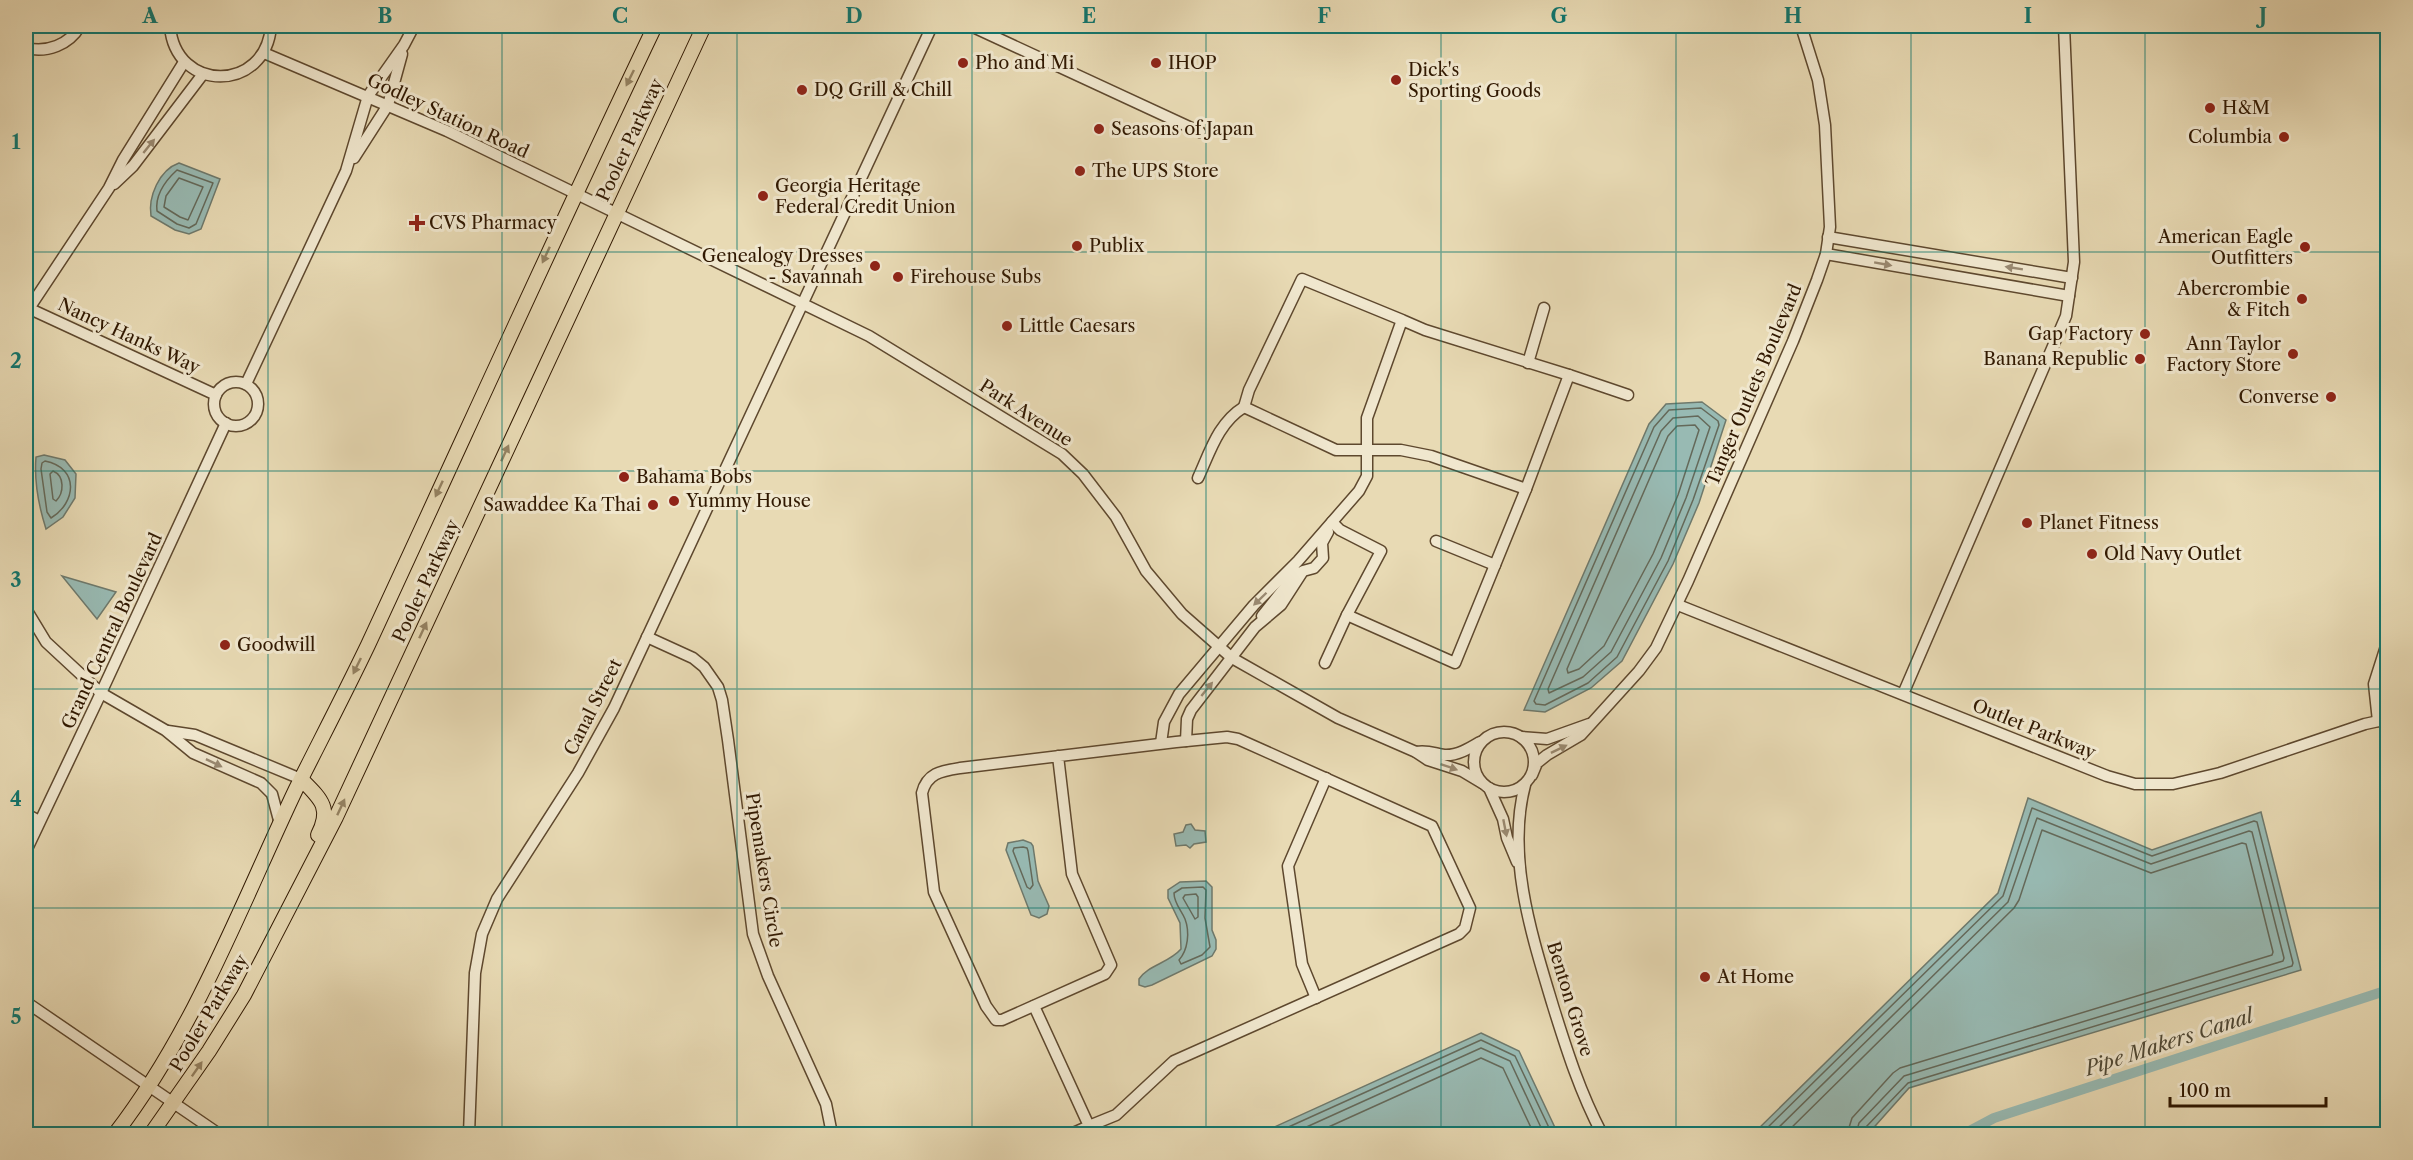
<svg xmlns="http://www.w3.org/2000/svg" width="2413" height="1160" viewBox="0 0 2413 1160" font-family="'Libre Caslon Text',serif">
  <style>
    .water { fill: #98bab3; stroke: #6e796c; stroke-width: 1.5 }
    .lines { fill: none; stroke-linecap: round; stroke-linejoin: round }
    .shore { stroke: #64695a; stroke-width: 1.5 }
    .canal { stroke: #98bab3; stroke-width: 10 }
    .minor-casing { stroke: #5e482e; stroke-width: 13 }
    .major-casing { stroke: #301801; stroke-width: 16 }
    .minor { stroke: #f0e7ce; stroke-width: 10 }
    .major { stroke: #e8dab4; stroke-width: 14 }
    .oneway { fill: #958363 }
    .oneway2 { fill: #9a8a72 }
    .grid { fill: none; stroke: #0f766e; stroke-width: 1.5; stroke-opacity: 0.55 }
    .poi-dot { fill: #8f2418; stroke: #f0e7ce; stroke-width: 2 }
    .labels { text-anchor: middle; stroke-width: 6; stroke-linejoin: round; paint-order: stroke }
    .poi-label { font-size: 18px; fill: #301801; stroke: #f0e7ce; text-anchor: start }
    .street-label { font-size: 18px; fill: #301801; stroke: #f0e7ce }
    .water-label { font-size: 20px; font-style: italic; fill: #4f4936; stroke: #f0e7ce }
    .neatline { fill: none; stroke: #0f766e; stroke-width: 2 }
    .grid-label { font-size: 20px; text-anchor: middle; font-weight: bold; fill: #0f766e }
  </style>
  <rect width="100%" height="100%" fill="#e8dab4"/>
  <filter id="stains"><feTurbulence type="fractalNoise" baseFrequency=".00333" numOctaves="4"/><feColorMatrix values="0 0 0 0 .2 0 0 0 0 .09 0 0 0 0 .02 0 0 0 .5 -.17"/></filter>
  <radialGradient id="worn" r=".72"><stop offset=".6" stop-color="#630" stop-opacity="0"/><stop offset="1" stop-color="#630" stop-opacity=".3"/></radialGradient>
  <g class="water">
    <path d="M179 163 220 179 201 229 189 234 175 230 151 216C148 197 159 170 179 163Z"/>
    <path d="M1702 402 1726 420 1699 503 1673 564 1622 661 1591 688 1545 712 1524 710 1649 424 1666 404Z"/>
    <path d="M44 455 65 460 76 474 75 498 63 517 46 529C39 507 34 481 36 457Z"/>
    <path d="M62 576 116 592 97 619Z"/>
    <path d="M2028 798 2152 850 2261 812 2301 970 1909 1088 1868 1134H1753L1998 893Z"/>
    <path d="M1191 824 1195 830 1205 831 1206 842 1194 844 1190 848 1186 845 1176 846 1174 834 1183 832 1186 825Z"/>
    <path d="M1023 840 1031 843 1033 846 1038 881 1049 906 1047 914 1039 918 1031 915 1006 850 1008 843Z"/>
    <path d="M1206 881 1212 887V930L1216 940V949L1212 956 1152 985 1145 987 1139 985V979C1148 965 1169 963 1181 949L1180 923 1168 898V890L1180 882Z"/>
    <path d="M1481 1033 1519 1051 1558 1134H1259Z"/>
  </g>
  <g class="lines">
    <g class="shore">
      <path d="M177 170 213 183 196 224 189 228 177 224 157 211C155 195 165 181 177 170Z"/>
      <path d="M179 178 203 187 188 220 180 217 164 207 166 196Z"/>
      <path d="M1701 408 1718 421 1719 425 1693 500 1668 561 1617 657 1588 683 1545 705 1536 704 1534 701 1654 427 1669 410Z"/>
      <path d="M1698 416 1710 427 1686 498 1661 558 1611 652 1583 677 1549 693 1548 689 1661 431 1673 418Z"/>
      <path d="M1695 425 1699 430 1678 495 1653 554 1604 646 1579 669 1568 673 1567 669 1668 436 1677 426Z"/>
      <path d="M45 461C80 468 76 503 51 518L47 512 41 469 42 463Z"/>
      <path d="M53 471C65 476 64 493 56 501L53 499 50 474Z"/>
      <path d="M1023 847 1027 848 1028 851 1033 885 1030 889 1027 887 1013 851 1014 848Z"/>
      <path d="M1203 887 1206 890 1205 918 1210 947 1202 955 1181 964 1179 960C1188 950 1190 932 1185 919 1181 910 1174 903 1174 893L1182 888Z"/>
      <path d="M1196 894 1198 897V917L1195 919 1183 898 1185 895Z"/>
      <path d="M1273 1134 1481 1040 1515 1056 1552 1134"/>
      <path d="M1291 1134 1481 1048 1510 1061 1544 1134"/>
      <path d="M1313 1134 1481 1058 1503 1068 1534 1134"/>
      <path d="M1761 1134 2003 896 2032 808 2152 856 2254 821 2257 822 2293 963 2292 966 1908 1083 1865 1128 1864 1134"/>
      <path d="M1772 1134 2008 902 2037 818 2151 864 2249 831 2252 832 2284 958 2283 961 1904 1076 1859 1123 1856 1134"/>
      <path d="M1785 1134 2014 908 2019 900 2042 830 2151 873 2242 843 2246 844 2273 952 2272 955 1900 1068 1893 1073 1852 1118 1847 1134"/>
    </g>
    <path class="canal" d="M1964 1134 1994 1118 2388 990"/>
    <g class="minor-casing">
      <g id="minor">
        <path d="M170 26C175 93 266 93 271 26"/>
        <path d="M971 26 1200 132"/>
        <path d="M26 48C47 53 69 45 80 26"/>
        <path d="M264 53 447 131 869 336 1062 454 1083 474 1116 517 1146 571 1182 614 1232 658 1338 718 1416 752 1428 760 1462 771 1482 783"/>
        <path d="M354 158 388 105 402 54"/>
        <path d="M114 184 133 166 203 74"/>
        <path d="M1828 237 2072 278"/>
        <path d="M1826 254 2069 296"/>
        <path d="M28 308 216 395"/>
        <path d="M26 313 109 188 123 160 184 62"/>
        <path d="M1528 363 1544 308"/>
        <path d="M1569 375 1628 395"/>
        <circle cx="236" cy="404" r="22"/>
        <path d="M246 384 346 171 368 96 404 45 414 26"/>
        <path d="M1198 478C1210 452 1218 423 1244 407"/>
        <path d="M1332 522 1340 530 1381 551 1347 615 1455 663 1526 489"/>
        <path d="M1436 541 1495 565"/>
        <path d="M1678 605 2107 776 2135 784H2173L2220 773 2365 724 2388 719"/>
        <path d="M26 609 46 642 101 693 165 730 193 753 261 783 272 794 280 824"/>
        <path d="M1262 616 1297 572"/>
        <path d="M647 637 693 658 704 667 718 687 722 700 728 740 753 934 768 976 826 1104 832 1134"/>
        <path d="M1325 663 1347 615"/>
        <path d="M1903 694 2066 316 2074 262 2064 26"/>
        <path d="M2378 721 2374 684 2388 640"/>
        <path d="M168 731 195 735 301 779"/>
        <circle cx="1504" cy="762" r="30"/>
        <path d="M1521 737 1547 739 1589 724"/>
        <path d="M1186 741 1187 719 1191 710 1255 627 1281 605 1303 571 1314 568 1323 558 1322 543 1328 532"/>
        <path d="M1161 743 1164 722 1179 694 1254 605 1298 561 1359 491 1367 476V418L1402 320 1302 279 1249 390 1244 407 1336 450H1401L1431 456 1526 489 1569 375 1425 330 1402 320"/>
        <path d="M1416 752C1427 750 1433 753 1444 755 1457 756 1470 748 1480 742"/>
        <path d="M1058 756 1072 874 1111 965 1105 974 1002 1020H996L986 1006 934 892 922 793C927 773 941 771 960 768L1176 742 1227 737 1238 739 1432 826 1470 908 1465 928 1459 934 1174 1061 1116 1115 1089 1126"/>
        <path d="M1532 775 1537 763 1547 755 1581 735 1639 671 1656 648 1688 581 1793 341 1817 280 1826 254 1830 227 1825 125 1818 80 1801 26"/>
        <path d="M1525 785C1506 857 1532 936 1553 1006 1567 1051 1580 1092 1602 1134"/>
        <path d="M1489 788 1503 819 1507 838 1517 862"/>
        <path d="M26 814 39 821"/>
        <path d="M26 851 101 693 226 423"/>
        <path d="M1316 998 1302 964 1288 866 1326 778"/>
        <path d="M26 1002 219 1134"/>
        <path d="M1034 1006 1089 1126 1071 1134"/>
        <path d="M469 1134 475 973 482 934 497 899 578 773 614 708 932 26"/>
      </g>
    </g>
    <g class="major-casing">
      <g id="major">
        <path d="M301 779C321 799 332 808 318 835"/>
        <path d="M115 1134C195 1030 240 907 296 789 320 741 345 693 368 645 464 438 557 231 655 26"/>
        <path d="M151 1134 209 1051 244 995 336 817 704 26"/>
      </g>
    </g>
    <use href="#minor" class="minor"/>
    <use href="#major" class="major"/>
  </g>
  <defs><path id="oneway-solid" d="M-6-.8H1V-3.2L6.5 0L1 3.2V.8H-6Z" transform="scale(1.5)"/></defs>
  <g class="oneway">
    <use href="#oneway-solid" transform="translate(630 78) rotate(116)"/>
    <use href="#oneway-solid" transform="translate(546 255) rotate(115)"/>
    <use href="#oneway-solid" transform="translate(505 453) rotate(-65)"/>
    <use href="#oneway-solid" transform="translate(439 489) rotate(115)"/>
    <use href="#oneway-solid" transform="translate(423 630) rotate(-65)"/>
    <use href="#oneway-solid" transform="translate(357 666) rotate(116)"/>
    <use href="#oneway-solid" transform="translate(341 807) rotate(-65)"/>
    <use href="#oneway-solid" transform="translate(197 1069) rotate(-55)"/>
  </g>
  <g class="oneway2">
    <use href="#oneway-solid" transform="translate(149 146) rotate(-51)"/>
    <use href="#oneway-solid" transform="translate(1883 264) rotate(10)"/>
    <use href="#oneway-solid" transform="translate(2014 268) rotate(-171)"/>
    <use href="#oneway-solid" transform="translate(1260 599) rotate(136)"/>
    <use href="#oneway-solid" transform="translate(1207 689) rotate(-51)"/>
    <use href="#oneway-solid" transform="translate(1559 749) rotate(-26)"/>
    <use href="#oneway-solid" transform="translate(214 763) rotate(26)"/>
    <use href="#oneway-solid" transform="translate(1449 767) rotate(19)"/>
    <use href="#oneway-solid" transform="translate(1505 828) rotate(79)"/>
  </g>
  <path class="grid" d="M268 26V1134M502 26V1134M737 26V1134M972 26V1134M1206 26V1134M1441 26V1134M1676 26V1134M1911 26V1134M2145 26V1134M26 252H2388M26 471H2388M26 689H2388M26 908H2388"/>
  <g class="poi-dot">
    <circle cx="963" cy="63" r="6"/>
    <circle cx="1156" cy="63" r="6"/>
    <circle cx="1396" cy="80" r="6"/>
    <circle cx="802" cy="90" r="6"/>
    <circle cx="2210" cy="108" r="6"/>
    <circle cx="1099" cy="129" r="6"/>
    <circle cx="2284" cy="137" r="6"/>
    <circle cx="1080" cy="171" r="6"/>
    <circle cx="763" cy="196" r="6"/>
    <path d="M414 214h6v6h6v6h-6v6h-6v-6h-6v-6h6z"/>
    <circle cx="1077" cy="246" r="6"/>
    <circle cx="2305" cy="247" r="6"/>
    <circle cx="875" cy="266" r="6"/>
    <circle cx="898" cy="277" r="6"/>
    <circle cx="2302" cy="299" r="6"/>
    <circle cx="1007" cy="326" r="6"/>
    <circle cx="2145" cy="334" r="6"/>
    <circle cx="2293" cy="354" r="6"/>
    <circle cx="2140" cy="359" r="6"/>
    <circle cx="2331" cy="397" r="6"/>
    <circle cx="624" cy="477" r="6"/>
    <circle cx="674" cy="501" r="6"/>
    <circle cx="653" cy="505" r="6"/>
    <circle cx="2027" cy="523" r="6"/>
    <circle cx="2092" cy="554" r="6"/>
    <circle cx="225" cy="645" r="6"/>
    <circle cx="1705" cy="977" r="6"/>
  </g>
  <g class="labels">
    <g class="poi-label">
      <text x="975" y="69">Pho and Mi</text>
      <text x="1168" y="69">IHOP</text>
      <text x="1408" y="76">Dick's<tspan x="1408" dy="21">Sporting Goods</tspan></text>
      <text x="814" y="96">DQ Grill &amp; Chill</text>
      <text x="2222" y="114">H&amp;M</text>
      <text x="1111" y="135">Seasons of Japan</text>
      <text x="2272" y="143" text-anchor="end">Columbia</text>
      <text x="1092" y="177">The UPS Store</text>
      <text x="775" y="192">Georgia Heritage<tspan x="775" dy="21">Federal Credit Union</tspan></text>
      <text x="429" y="229">CVS Pharmacy</text>
      <text x="2293" y="243" text-anchor="end">American Eagle<tspan x="2293" dy="21">Outfitters</tspan></text>
      <text x="1089" y="252">Publix</text>
      <text x="863" y="262" text-anchor="end">Genealogy Dresses<tspan x="863" dy="21">- Savannah</tspan></text>
      <text x="910" y="283">Firehouse Subs</text>
      <text x="2290" y="295" text-anchor="end">Abercrombie<tspan x="2290" dy="21">&amp; Fitch</tspan></text>
      <text x="1019" y="332">Little Caesars</text>
      <text x="2133" y="340" text-anchor="end">Gap Factory</text>
      <text x="2281" y="350" text-anchor="end">Ann Taylor<tspan x="2281" dy="21">Factory Store</tspan></text>
      <text x="2128" y="365" text-anchor="end">Banana Republic</text>
      <text x="2319" y="403" text-anchor="end">Converse</text>
      <text x="636" y="483">Bahama Bobs</text>
      <text x="686" y="507">Yummy House</text>
      <text x="641" y="511" text-anchor="end">Sawaddee Ka Thai</text>
      <text x="2039" y="529">Planet Fitness</text>
      <text x="2104" y="560">Old Navy Outlet</text>
      <text x="237" y="651">Goodwill</text>
      <text x="1717" y="983">At Home</text>
    </g>
    <g class="street-label">
      <text transform="translate(448 116) rotate(25)" y="6">Godley Station Road</text>
      <text transform="translate(630 140) rotate(-65)" y="6">Pooler Parkway</text>
      <text transform="translate(129 336) rotate(25)" y="6">Nancy Hanks Way</text>
      <text transform="translate(1754 385) rotate(-67)" y="6">Tanger Outlets Boulevard</text>
      <text transform="translate(1026 413) rotate(33)" y="6">Park Avenue</text>
      <text transform="translate(426 581) rotate(-65)" y="6">Pooler Parkway</text>
      <text transform="translate(112 631) rotate(-65)" y="6">Grand Central Boulevard</text>
      <text transform="translate(593 707) rotate(-63)" y="6">Canal Street</text>
      <text transform="translate(2034 729) rotate(22)" y="6">Outlet Parkway</text>
      <text transform="translate(764 870) rotate(81)" y="6">Pipemakers Circle</text>
      <text transform="translate(1570 999) rotate(73)" y="6">Benton Grove</text>
      <text transform="translate(209 1013) rotate(-59)" y="6">Pooler Parkway</text>
    </g>
    <g class="water-label">
      <text transform="translate(2169 1042) rotate(-18)" y="7">Pipe Makers Canal</text>
    </g>
  </g>
  <rect width="2413" height="1160" fill="none" stroke="#e8dab4" stroke-width="66"/>
  <path d="M2170 1097v9h156v-9" fill="none" stroke="#301801" stroke-width="3"/>
  <text x="2179" y="1097" font-size="18" fill="#301801" stroke="#f0e7ce" stroke-width="4.5" paint-order="stroke">100 m</text>
  <rect x="33" y="33" width="2347" height="1094" class="neatline"/>
  <g class="grid-label">
    <text x="150" y="23">A</text>
    <text x="385" y="23">B</text>
    <text x="620" y="23">C</text>
    <text x="854" y="23">D</text>
    <text x="1089" y="23">E</text>
    <text x="1324" y="23">F</text>
    <text x="1559" y="23">G</text>
    <text x="1793" y="23">H</text>
    <text x="2028" y="23">I</text>
    <text x="2263" y="23">J</text>
    <text x="16" y="149">1</text>
    <text x="16" y="368">2</text>
    <text x="16" y="587">3</text>
    <text x="16" y="806">4</text>
    <text x="16" y="1024">5</text>
  </g>
  <rect width="100%" height="100%" filter="url(#stains)"/>
  <rect width="100%" height="100%" fill="url(#worn)"/>
</svg>
